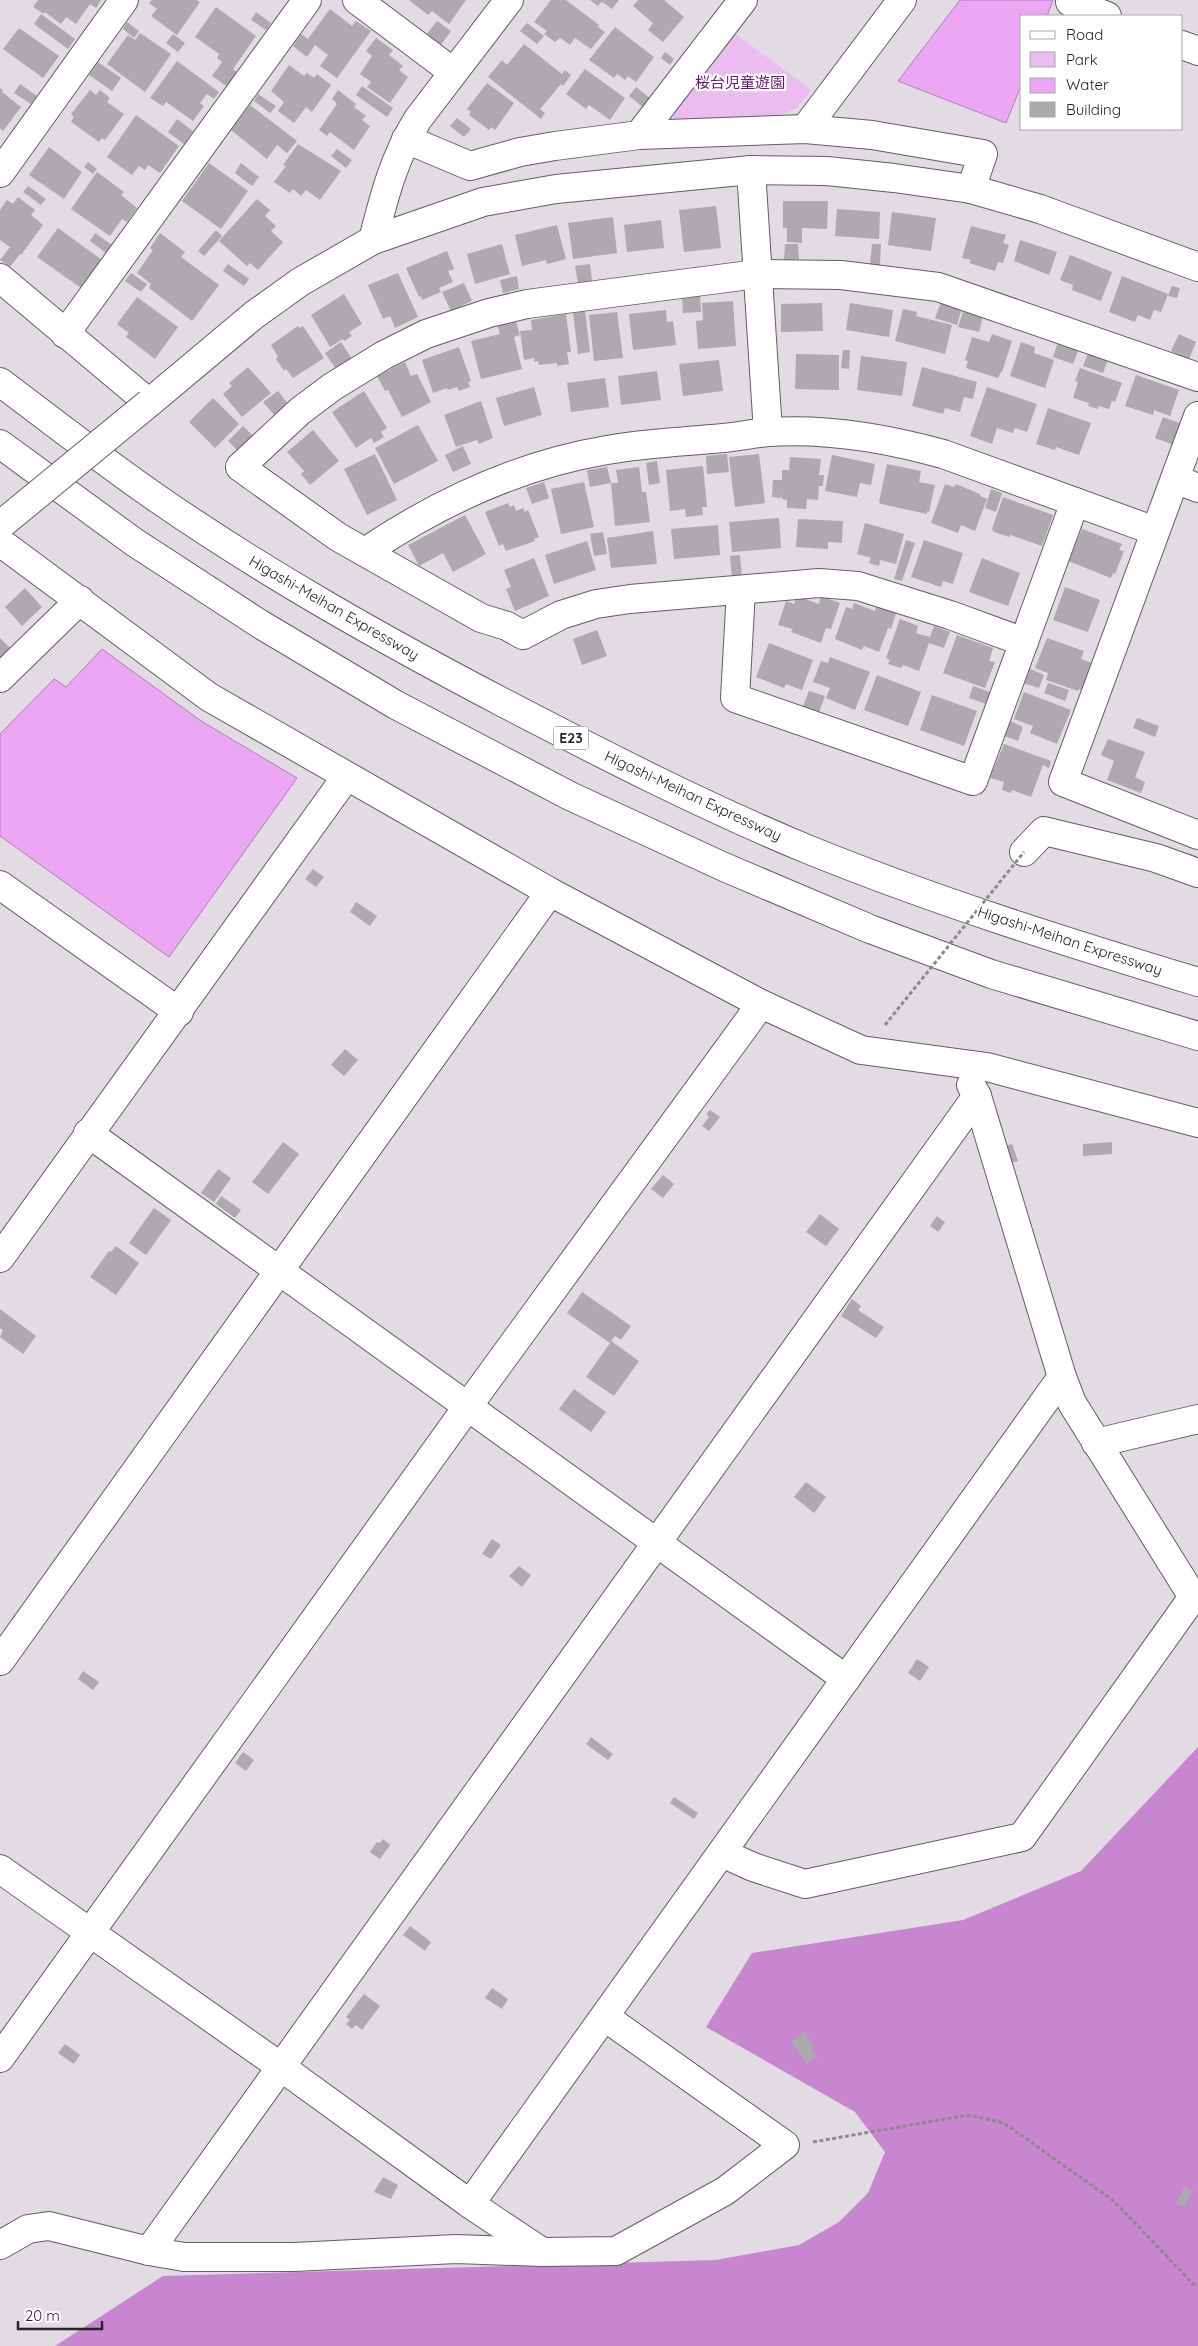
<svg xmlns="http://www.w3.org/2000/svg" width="1198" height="2346" viewBox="0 0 1198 2346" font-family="Quicksand,'Noto Sans JP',sans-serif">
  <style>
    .green { fill: #eabcef }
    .forest { fill: #c885d0 }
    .water { fill: #eba6f4; stroke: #b07fb6 }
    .building { fill: #aea8af }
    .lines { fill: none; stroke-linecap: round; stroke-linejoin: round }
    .minor-casing { stroke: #635d63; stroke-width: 30 }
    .highway-casing { stroke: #635d63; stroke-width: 30 }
    .path { stroke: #8d888e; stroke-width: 3; stroke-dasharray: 4 2.5; stroke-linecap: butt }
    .minor { stroke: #fff; stroke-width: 28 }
    .highway { stroke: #fff; stroke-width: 28 }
    .minor-bridge-casing { stroke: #635d63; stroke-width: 30; stroke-linecap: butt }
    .path-bridge { stroke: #8d888e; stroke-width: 3; stroke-dasharray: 4 2.5; stroke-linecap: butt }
    .minor-bridge { stroke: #fff; stroke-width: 28 }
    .labels { text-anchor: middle; stroke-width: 4.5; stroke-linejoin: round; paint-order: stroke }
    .shield { fill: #fff; stroke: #676668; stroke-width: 1 }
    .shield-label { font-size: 14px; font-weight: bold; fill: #262427 }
    .park-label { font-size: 15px; fill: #691774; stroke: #fff }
    .street-label { font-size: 15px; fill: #262427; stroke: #fff }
  </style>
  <rect width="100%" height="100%" fill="#e2dbe3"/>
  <path class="green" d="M733 32 811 90 797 108 773 118 674 123V109Z"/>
  <path class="forest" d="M1198 1747V2346H55L163 2276 716 2260 799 2245 839 2222 868 2193 885 2152 855 2112 706 2027 752 1953 963 1920 1081 1871Z"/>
  <g class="water">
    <path d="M960 0H1053L1047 16H1022V83L1006 123 898 81Z"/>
    <path d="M102 649 201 721 297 778 169 957 0 836V734L54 679 66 687Z"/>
  </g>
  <g class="building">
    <path d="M38 0H101L96 8 90 4 76 24 66 17 61 24 45 12 44 14 33 7Z"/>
    <path d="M152 0H196L200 2 177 35 151 16 157 9 149 3Z"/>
    <path d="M409 0H466L449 24 432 11 428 15Z"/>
    <path d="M551 0H566L599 25 598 27 605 32 591 49 575 38 570 45 560 38 555 42 544 34 547 31 534 22Z"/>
    <path d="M590 0H619L612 9 604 3 601 2 598 6Z"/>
    <path d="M638 0H664L684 17 663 42 648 30 653 23 633 6Z"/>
    <path d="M216 7 256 36 233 69 238 73 228 87 212 76 222 62 217 58 219 54 195 37Z"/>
    <path d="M330 9 352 26 356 21 371 31 337 78 320 66 328 55 315 45 307 57 293 46 301 34 308 39Z"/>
    <path d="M256 12 271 23 266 30 251 20Z"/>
    <path d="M41 14 75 39 68 49 34 24Z"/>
    <path d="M437 21 451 31 441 45 426 35Z"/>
    <path d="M127 22 139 31 134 38 123 29Z"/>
    <path d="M527 23 544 36 537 44 520 31Z"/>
    <path d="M615 27 654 57 636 82 628 76 625 80 617 74 614 78 589 60Z"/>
    <path d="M19 28 59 56 43 78 3 49Z"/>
    <path d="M140 33 171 54 145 92 107 64 128 35 135 40Z"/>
    <path d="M173 34 185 43 178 52 166 43Z"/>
    <path d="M376 38 393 50 389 55 403 66 399 70 408 77 390 103 367 87 371 82 360 74 372 56 366 51Z"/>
    <path d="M524 44 562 74 565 70 571 75 563 86 561 84 540 109 545 113 541 119 488 77 502 60 507 65Z"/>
    <path d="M665 52 674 59 670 65 661 58Z"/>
    <path d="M177 61 219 92 214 99 207 94 200 103 204 106 193 121 166 102 163 106 150 98Z"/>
    <path d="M98 62 121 78 112 91 89 75Z"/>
    <path d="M289 65 304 76 307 73 314 78 317 74 331 85 312 112 306 107 294 123 278 111 284 102 271 91Z"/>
    <path d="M585 69 625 98 610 120 589 105 586 109 566 94Z"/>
    <path d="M487 83 514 103 495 130 491 127 489 130 469 115 471 112 467 109Z"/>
    <path d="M20 84 37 96 31 104 14 93Z"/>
    <path d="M362 86 393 108 387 117 356 95Z"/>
    <path d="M636 87 651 99 644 108 629 96Z"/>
    <path d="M0 88 3 90 2 92 21 107 3 131 0 128Z"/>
    <path d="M90 90 96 95 100 90 110 98 107 102 124 114 105 140 102 138 99 142 71 122 74 117 71 114Z"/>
    <path d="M338 90 356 104 354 107 366 116 362 120 370 126 354 150 330 132 327 136 319 130 337 104 332 99Z"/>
    <path d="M258 94 276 106 270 113 254 101Z"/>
    <path d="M250 105 297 141 287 153 277 145 267 159 231 130Z"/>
    <path d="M136 115 179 146 160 173 148 165 145 170 139 166 132 175 107 157Z"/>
    <path d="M457 118 471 129 464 137 450 126Z"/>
    <path d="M177 119 193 131 184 144 168 132Z"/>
    <path d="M298 144 341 171 320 200 306 190 301 196 293 189 290 193 274 182 286 166 283 165Z"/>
    <path d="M49 147 82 172 64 199 29 175Z"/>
    <path d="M337 149 352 160 346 168 331 156Z"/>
    <path d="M88 162 97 169 93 174 84 167Z"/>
    <path d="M209 163 248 191 221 229 182 201Z"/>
    <path d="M241 163 259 177 252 186 235 173Z"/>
    <path d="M97 172 124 192 121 195 137 208 127 222 122 219 110 236 71 209Z"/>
    <path d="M28 186 46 199 41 205 23 192Z"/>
    <path d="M18 197 35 210 31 215 43 225 21 255 20 254 10 267 0 260 10 247 0 240V210L7 200 13 204Z"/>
    <path d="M257 199 270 210 265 216 276 226 271 231 283 242 258 270 250 263 247 266 219 241Z"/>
    <path d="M783 201H828L827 229 802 228V243L787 242V228H783Z"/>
    <path d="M716 206 721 248 684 252 679 210Z"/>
    <path d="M837 209 880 212 879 239 835 236Z"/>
    <path d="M892 212 936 218 931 251 888 245Z"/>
    <path d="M613 217 617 253 573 259 568 223Z"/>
    <path d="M661 220 664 248 627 252 624 225Z"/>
    <path d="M557 225 566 259 547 264 546 260 522 266 515 235Z"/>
    <path d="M971 226 1006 235 1003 243 1009 245 1003 263 998 262 995 271 969 263 971 260 962 258Z"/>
    <path d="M58 228 102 260 81 288 37 257Z"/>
    <path d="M216 230 222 236 204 256 198 251Z"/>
    <path d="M95 233 112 245 106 253 90 241Z"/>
    <path d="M160 233 185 252 181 257 219 285 192 321 149 288 151 284 137 273 153 250 150 248Z"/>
    <path d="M1020 240 1057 252 1049 275 1014 261Z"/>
    <path d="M502 244 510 274 475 284 467 254Z"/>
    <path d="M785 244H798L799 259 784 260Z"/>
    <path d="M872 244H881L880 265H870Z"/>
    <path d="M447 251 454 269 448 271 453 282 439 288 441 292 422 300 421 296 419 297 406 268Z"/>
    <path d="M1070 255 1112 272 1101 301 1072 290 1073 285 1060 280Z"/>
    <path d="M228 264 249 279 244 286 223 271Z"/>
    <path d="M590 264 592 281 578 283 575 266Z"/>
    <path d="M131 273 147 284 141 292 125 281Z"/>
    <path d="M398 273 418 317 395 328 390 316 383 319 368 285Z"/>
    <path d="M517 276 519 289 503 293 500 280Z"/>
    <path d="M1122 276 1168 294 1161 312 1154 310 1150 320 1138 315 1135 322 1109 312Z"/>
    <path d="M464 283 472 301 451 311 442 292Z"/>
    <path d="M1172 286 1180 288 1177 298 1168 296Z"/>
    <path d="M344 294 362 324 349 332 352 336 344 341 343 339 330 347 311 315Z"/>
    <path d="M700 294 701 312 683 313 682 296Z"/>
    <path d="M137 297 178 327 155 359 126 337 129 333 117 324Z"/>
    <path d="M733 301 736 346 698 349 696 321 703 320 702 303Z"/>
    <path d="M941 302 962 308 957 325 935 318Z"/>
    <path d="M822 303 823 331 781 332V304Z"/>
    <path d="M850 303 893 310 889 337 846 330Z"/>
    <path d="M964 308 984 313 979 332 958 327Z"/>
    <path d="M903 309 917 312 916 316 952 325 945 354 895 341Z"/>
    <path d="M585 310 590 352 578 354 573 312Z"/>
    <path d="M666 310 667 322 673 321 676 345 633 350 629 314Z"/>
    <path d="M617 312 623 358 594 361 589 315Z"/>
    <path d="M566 314 571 352H567L569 364 557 366V363L539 365 538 361 534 362V358L524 360 520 331 532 330 531 320Z"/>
    <path d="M515 318 520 335 514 337 522 369 481 379 471 341 500 334 497 323Z"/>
    <path d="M298 326 299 328 303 326 324 358 293 378 286 369 284 371 276 359 278 357 271 345Z"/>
    <path d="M992 334 1012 341 1002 372H1001L998 378 966 368 968 361 965 360 972 337 989 342Z"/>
    <path d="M1179 334 1196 342 1189 359 1171 351Z"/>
    <path d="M1059 339 1080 346 1073 364 1053 357Z"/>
    <path d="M341 342 352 359 336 369 325 353Z"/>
    <path d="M1021 342 1035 347 1034 353 1054 360 1045 388 1010 376Z"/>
    <path d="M459 347 471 381 468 382 470 387 459 391 457 387 448 390 447 388 433 393 422 360Z"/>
    <path d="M843 350H850L849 369 841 368Z"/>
    <path d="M1089 350 1109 357 1103 373 1083 366Z"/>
    <path d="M796 354 839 355V390L795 389Z"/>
    <path d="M861 356 907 362 902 396 857 390Z"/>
    <path d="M719 360 723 391 683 396 679 364Z"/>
    <path d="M405 362 411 376 417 374 431 402 402 417 388 390 385 391 377 376Z"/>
    <path d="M248 367 271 393 242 417 223 394 232 386 229 383Z"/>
    <path d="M922 367 977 382 973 399 964 397 960 412 945 408 943 414 912 406Z"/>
    <path d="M1080 368 1122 383 1115 402 1112 401 1109 409 1099 406 1098 409 1088 406 1089 403 1073 398 1078 382 1075 381Z"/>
    <path d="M657 371 661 400 621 405 618 376Z"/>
    <path d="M1136 375 1179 390 1170 416 1154 410 1153 415 1125 406Z"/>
    <path d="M605 378 609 407 571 412 567 383Z"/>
    <path d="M534 387 542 415 504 426 496 398Z"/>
    <path d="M987 387 1037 404 1027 432 1015 428 1013 433 997 428 992 444 970 436Z"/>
    <path d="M278 391 289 405 275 416 263 402Z"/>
    <path d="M364 391 387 428 381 432 384 437 374 443 371 438 356 448 332 412Z"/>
    <path d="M213 398 239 424 215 448 189 422Z"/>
    <path d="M481 401 493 438 479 444 477 440 456 447 444 415Z"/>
    <path d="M1048 408 1091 423 1079 455 1056 447 1055 450 1036 444Z"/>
    <path d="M1163 417 1182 424 1174 445 1155 438Z"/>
    <path d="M418 425 438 461 394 484 375 448Z"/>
    <path d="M243 426 254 437 239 452 228 441Z"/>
    <path d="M313 430 339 461 310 485 301 474 304 471 287 452Z"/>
    <path d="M463 446 471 464 453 472 445 455Z"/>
    <path d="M375 454 397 500 367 515 344 469Z"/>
    <path d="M727 454 729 472 707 474 706 456Z"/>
    <path d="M759 454 765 503 735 507 729 457Z"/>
    <path d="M832 455 875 464 871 485 860 483 857 497 825 491Z"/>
    <path d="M790 457 821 459 819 475H824L823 486H819L818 500 807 499 806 509 787 508V500L782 499V495L781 498 772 497 773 480H782V470H789Z"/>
    <path d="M657 461 660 483 649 485 646 463Z"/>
    <path d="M887 464 921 471 919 482 935 485 929 512 927 511V514L881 504 879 502Z"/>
    <path d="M703 466 707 507H702L703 515 686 517 685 509 670 511 666 470Z"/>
    <path d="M607 467 611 483H618L616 470 639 467 642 492H646L650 522 615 526 611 483 590 487 587 470Z"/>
    <path d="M544 482 549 498 532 504 526 488Z"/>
    <path d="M584 482 594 527 561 534 551 489Z"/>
    <path d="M945 484 954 487 956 484 980 494V496L987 499 975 531 961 525 958 533 931 523Z"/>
    <path d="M991 489 1002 493 996 512 985 508Z"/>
    <path d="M1003 497 1053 515 1042 546 1010 535 1009 537 994 532 992 529Z"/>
    <path d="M508 503 510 507 514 505 516 511 523 508 525 512 528 510 539 537 534 539 535 541 506 551 503 544 499 546 485 512Z"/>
    <path d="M465 515 486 554 453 572 443 553 419 566 408 545Z"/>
    <path d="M779 518 781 548 732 552 729 522Z"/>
    <path d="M798 519 843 521 842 543 828 542V549L796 547Z"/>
    <path d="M865 523 904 534 896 564 880 560 879 566 869 563 871 558 857 554Z"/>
    <path d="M718 525 720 555 674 559 671 529Z"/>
    <path d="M1082 529 1122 544 1119 550 1124 551 1115 574 1113 573 1111 578 1068 561Z"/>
    <path d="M653 531 657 564 611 568 607 538Z"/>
    <path d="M603 532 607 554 594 556 590 534Z"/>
    <path d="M906 540 915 543 902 581 894 579Z"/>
    <path d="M924 540 963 553 953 584 943 581 941 587 911 577Z"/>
    <path d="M587 541 596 570 554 584 545 555Z"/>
    <path d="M740 555 742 577 732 578 730 556Z"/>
    <path d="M534 558 549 596 515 611 506 589 511 587 504 570Z"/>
    <path d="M982 558 1020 573 1008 606 969 592Z"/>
    <path d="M1065 587 1100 600 1088 632 1053 620Z"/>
    <path d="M25 588 42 607 22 626 5 607Z"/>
    <path d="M797 596 819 604 821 596 840 603 831 629 826 628 821 643 791 632 793 629 778 625 786 601 794 604Z"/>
    <path d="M854 603 875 611 877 604 897 610 891 629 888 628 879 652 864 646 862 650 835 639 846 607 852 609Z"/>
    <path d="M900 619 918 626 916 633 930 637 934 626 950 632 944 648 929 643 919 671 903 665 901 668 888 664 890 660 886 658Z"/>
    <path d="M597 630 607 656 582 665 573 639Z"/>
    <path d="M957 635 993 648 989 661 995 662 985 688 943 673Z"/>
    <path d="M0 638 10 648 0 658Z"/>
    <path d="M1047 638 1084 651 1081 659 1092 663 1082 690 1079 689 1078 691 1046 680 1048 673 1035 668Z"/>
    <path d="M769 643 813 660 802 690 786 684 784 688 756 677Z"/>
    <path d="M830 657 870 672 855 710 826 698 830 688 813 682 821 661 828 663Z"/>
    <path d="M1028 668 1044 675 1039 688 1023 683Z"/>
    <path d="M877 675 921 692 908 726 864 710Z"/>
    <path d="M1048 683 1069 690 1065 701 1044 693Z"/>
    <path d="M973 686 990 692 986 704 969 698Z"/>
    <path d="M809 691 825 696 819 712 803 706Z"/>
    <path d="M1024 692 1071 710 1057 744 1030 733 1033 726 1014 719Z"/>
    <path d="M932 695 977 711 964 746 920 730Z"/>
    <path d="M1137 718 1159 726 1155 737 1133 728Z"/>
    <path d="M1008 720 1023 727 1018 741 1002 735Z"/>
    <path d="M1108 739 1145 752 1135 777 1145 782 1141 793 1107 780 1114 761 1101 755Z"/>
    <path d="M1004 744 1051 761 1049 768 1043 765 1031 797 1012 790 1011 793 1002 790 1004 782 990 778Z"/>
    <path d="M313 869 324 877 316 887 305 879Z"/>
    <path d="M356 902 377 916 370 926 350 912Z"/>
    <path d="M345 1049 358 1060 344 1076 331 1065Z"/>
    <path d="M710 1110 720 1117 709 1131 702 1126 709 1117 706 1114Z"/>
    <path d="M283 1142 299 1154 268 1194 252 1182Z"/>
    <path d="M1112 1142V1154L1083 1156V1144Z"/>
    <path d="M1012 1144 1018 1161 1008 1164 1002 1147Z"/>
    <path d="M218 1169 231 1178 214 1202 201 1193Z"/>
    <path d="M663 1175 674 1184 663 1198 651 1189Z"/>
    <path d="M221 1196 241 1210 235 1218 216 1204Z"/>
    <path d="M154 1208 171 1220 146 1255 129 1243Z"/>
    <path d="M820 1214 839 1229 826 1246 806 1232Z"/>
    <path d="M937 1216 945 1222 938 1232 930 1226Z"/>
    <path d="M116 1246 139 1263 116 1295 90 1277 109 1251 111 1252Z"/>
    <path d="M582 1292 631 1326 621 1340 615 1336 611 1341 639 1361 614 1396 586 1377 610 1343 567 1313Z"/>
    <path d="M852 1299 861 1306 858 1310 884 1327 876 1338 841 1316Z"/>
    <path d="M0 1309 36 1336 23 1354 0 1337 3 1330 0 1328Z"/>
    <path d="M574 1389 606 1412 591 1432 559 1409Z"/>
    <path d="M806 1482 826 1497 814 1513 794 1497Z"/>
    <path d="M492 1539 501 1545 491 1559 482 1554Z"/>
    <path d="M519 1566 531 1575 522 1587 509 1576Z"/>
    <path d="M917 1659 929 1667 920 1681 908 1673Z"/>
    <path d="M83 1671 99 1682 93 1690 78 1679Z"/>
    <path d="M591 1737 613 1754 608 1760 586 1744Z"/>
    <path d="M243 1752 254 1760 246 1771 235 1763Z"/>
    <path d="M674 1797 698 1813 694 1819 670 1803Z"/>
    <path d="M383 1839 390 1845 380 1859 370 1852 377 1842 380 1843Z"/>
    <path d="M410 1926 431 1942 425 1951 403 1935Z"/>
    <path d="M492 1988 508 1999 502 2009 485 1998Z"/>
    <path d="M364 1994 380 2006 362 2030 356 2025 352 2029 346 2024 350 2020 346 2017Z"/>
    <path d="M804 2032 815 2046 811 2049 817 2057 807 2064 791 2042Z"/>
    <path d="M65 2044 80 2055 74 2064 58 2053Z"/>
    <path d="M383 2177 398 2185 391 2199 374 2192Z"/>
    <path d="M1184 2187 1193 2191 1184 2207 1176 2203Z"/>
  </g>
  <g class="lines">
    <g class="minor-casing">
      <g id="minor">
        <path d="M357 0 453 72"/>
        <path d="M1070 2 1107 16"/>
        <path d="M1182 45 1198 51"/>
        <path d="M805 129 902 0"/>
        <path d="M639 135 743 0"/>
        <path d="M406 139 470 166 520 152 555 146 639 135 805 129 872 135 983 154 971 189"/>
        <path d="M751 170 768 432"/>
        <path d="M0 173 124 0"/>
        <path d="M373 240C384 197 394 157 418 119L509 0"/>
        <path d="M0 278 149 403 254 315 300 282 373 240 483 202 556 189 751 170 827 171 894 178 971 189 1040 209 1198 267"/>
        <path d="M65 334 307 0"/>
        <path d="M1198 416 1063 782 1198 835"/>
        <path d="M1175 479 1198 488"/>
        <path d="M0 542 209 697 550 892 761 1004 861 1050 987 1067 1198 1123"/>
        <path d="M365 552C439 502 518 465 607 450 641 444 677 442 712 439 731 438 749 434 768 432 827 428 886 438 943 454L1155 531"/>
        <path d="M741 590 735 698 973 781 1075 502"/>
        <path d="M1024 642 950 615 858 586 819 583 630 599 596 604 561 615 523 635 507 626 481 618 338 537 240 467 300 411 332 387 384 355 426 334 489 313 527 304 757 274 841 275 938 287 1198 377"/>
        <path d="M0 678 80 600"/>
        <path d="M1024 852 1044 831 1156 858 1198 873"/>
        <path d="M0 885 179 1012"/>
        <path d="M88 1133 846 1679"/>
        <path d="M0 1258 346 777"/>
        <path d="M1096 1443 1198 1419"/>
        <path d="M0 1661 550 892"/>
        <path d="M722 1853 753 1867 805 1884 1022 1837 1193 1597 1072 1403 1062 1377 977 1096 971 1085"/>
        <path d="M0 1869 281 2067 470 2204 542 2252"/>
        <path d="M0 2058 468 1406 761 1004"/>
        <path d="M470 2204 1062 1377"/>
        <path d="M0 2245 28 2229 49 2226 149 2251 184 2257H294L456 2249 542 2252 616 2251 725 2191 785 2145 605 2017"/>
        <path d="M149 2251 977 1096"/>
      </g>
    </g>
    <g class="highway-casing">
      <g id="highway">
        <path d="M0 382C52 421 104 462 158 499 268 575 384 640 502 702 602 754 703 806 807 849 935 901 1066 942 1198 982"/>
        <path d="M0 444 134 542 260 624 396 705 570 796 724 867 870 929 991 974 1198 1036"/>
      </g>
    </g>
    <path class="path" d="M813 2142 968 2115 1004 2123 1115 2202 1193 2284 1198 2286"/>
    <use href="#minor" class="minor"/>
    <use href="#highway" class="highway"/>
    <g class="minor-bridge-casing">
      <path id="minor-bridge" d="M3 523 149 403"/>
    </g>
    <path class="path-bridge" d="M885 1025 1024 852"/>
    <use href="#minor-bridge" class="minor-bridge"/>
  </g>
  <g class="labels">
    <rect class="shield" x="553.5" y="726.5" width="35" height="23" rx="4"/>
    <g class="shield-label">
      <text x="571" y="743">E23</text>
    </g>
    <g class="park-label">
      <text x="740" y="88">桜台児童遊園</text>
    </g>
    <g class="street-label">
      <text transform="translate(334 608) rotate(30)" y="5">Higashi-Meihan Expressway</text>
      <text transform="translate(693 796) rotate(25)" y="5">Higashi-Meihan Expressway</text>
      <text transform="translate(1070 941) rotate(18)" y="5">Higashi-Meihan Expressway</text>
    </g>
  </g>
  <rect x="1020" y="15" width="162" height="115" fill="#ffffff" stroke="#a8a7a9"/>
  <rect x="1030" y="31" width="25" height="8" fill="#ffffff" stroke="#a8a7a9"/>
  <text x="1066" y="40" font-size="15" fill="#262427">Road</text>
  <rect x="1030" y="52" width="25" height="15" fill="#eabcef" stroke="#a8a7a9"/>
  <text x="1066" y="65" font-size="15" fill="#262427">Park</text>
  <rect x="1030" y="78" width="25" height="15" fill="#eba6f4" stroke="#a8a7a9"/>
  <text x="1066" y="90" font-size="15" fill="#262427">Water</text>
  <rect x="1030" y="102" width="25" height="15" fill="#aea8af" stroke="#a8a7a9"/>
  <text x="1066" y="115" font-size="15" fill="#262427">Building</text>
  <path d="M18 2321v8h84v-8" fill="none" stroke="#262427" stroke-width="2.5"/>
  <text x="25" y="2321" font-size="15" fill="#262427" stroke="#ffffff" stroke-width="4" paint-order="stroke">20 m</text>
</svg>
